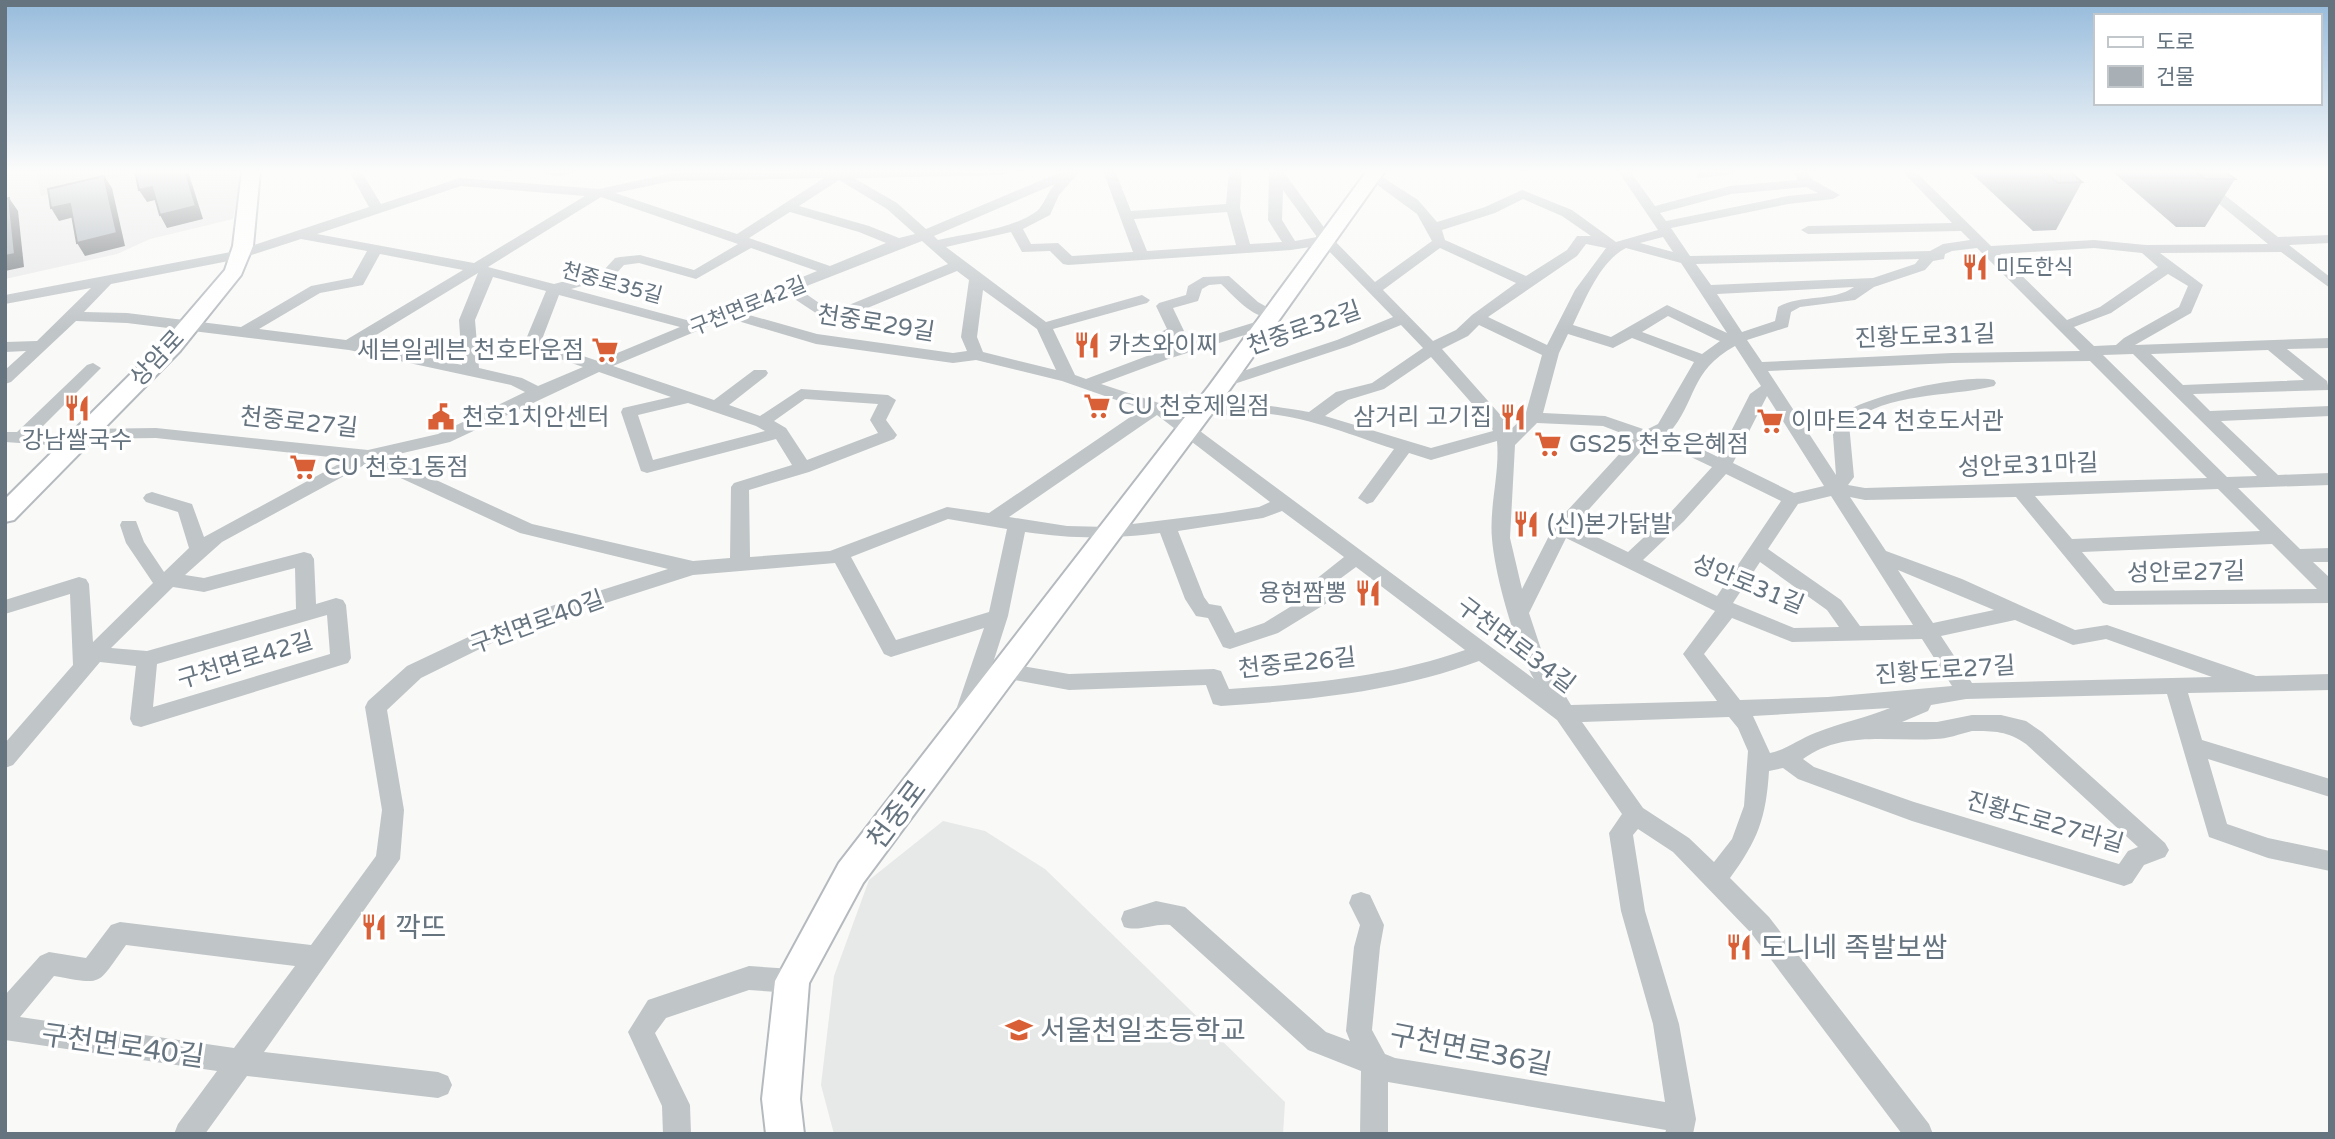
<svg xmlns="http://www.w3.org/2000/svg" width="2335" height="1139" viewBox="0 0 2335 1139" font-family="'Varela Round','Noto Sans KR',sans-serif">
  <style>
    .built { fill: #e7e8e8 }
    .green { fill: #d9ded6 }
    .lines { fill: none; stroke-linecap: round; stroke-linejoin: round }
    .secondary-casing { stroke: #b5babf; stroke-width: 4 }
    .street { fill: #c0c5c8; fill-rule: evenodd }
    .secondary { fill: #fff; fill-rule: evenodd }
    .wall { fill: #90979d }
    .shaded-wall { fill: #767b7f }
    .building { fill: #a8b0b6; stroke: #767b7f; stroke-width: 2 }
    .labels { text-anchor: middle; stroke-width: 7; stroke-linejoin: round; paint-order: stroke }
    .far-poi-label { font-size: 21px; fill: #667480; stroke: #fff; text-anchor: start }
    .far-street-label { font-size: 21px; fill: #667480; stroke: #fff }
    .street-label { font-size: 24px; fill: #667480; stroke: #fff }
    .poi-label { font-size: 24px; fill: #667480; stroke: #fff; text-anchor: start }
    .near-street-label { font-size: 28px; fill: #667480; stroke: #fff }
    .near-poi-label { font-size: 28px; fill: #667480; stroke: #fff; text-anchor: start }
  </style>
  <rect width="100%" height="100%" fill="#f9f9f7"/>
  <g class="built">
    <path d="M5 171H235L240 182 233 219 150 239 117 254 5 279Z"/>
    <path d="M943 821 985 831 1045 869 1285 1102 1283 1134H834L821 1085 834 976 869 880Z"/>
  </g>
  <path class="green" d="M36 171H143L41 196Z"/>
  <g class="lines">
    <g class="secondary-casing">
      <g id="secondary">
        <path d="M242 171H260L253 246 241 275 180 351 14 520 5 522V499L164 341 225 270 233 246Z"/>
        <path d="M1367 171H1385L1225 396 863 883 809 983 800 1099 804 1134H766L762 1099 775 981 839 863 1209 386Z"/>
      </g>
    </g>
    <g class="street">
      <path d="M349 171H361L381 204 460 178 599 189 672 173 1008 171 1002 175 854 178 897 203 926 229 1063 171H1080L1059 195 1050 215 1023 229 1031 244 1058 243 1072 256 1133 252 1103 171H1115L1131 211 1226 204 1229 171H1242L1240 208 1250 244 1282 242 1268 220 1269 171H1283L1331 237 1375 282 1432 241 1417 214 1368 178V172L1373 171 1418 200 1437 222 1485 207 1522 190 1572 210 1616 242 1658 230 1618 171H1630L1655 206 1730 186 1798 180 1792 171H1805L1813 180 1840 195 1833 199 1788 204 1671 228 1690 256 1930 251 1943 244 1970 240 1961 231 1808 234 1801 230 1808 226 1952 223 1902 171H1915L1991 246 2094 240 2146 245 2268 244 2179 171H2194L2278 237 2330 235V243L2289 245 2330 277V288L2281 252 2160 253 2203 285 2191 313 2135 345 2330 338V348L2287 349 2327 381 2329 390 2193 394 2210 411 2330 406V416L2221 421 2278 475 2330 473V485L2238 488 2300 549 2330 548V562H2313L2330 578V603L2110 605 2103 603 2016 497 1865 500 1850 497 1886 551 1962 579 2075 630 2107 625 2256 676 2330 674V690L2188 693 2202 740 2330 779V797L2208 759 2227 824 2268 838 2330 851V871L2268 858 2209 837 2167 694 1966 699 1931 705 1928 711 1902 722H1937L1972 715H2001L2026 721 2042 732 2165 843 2169 850 2165 857 2144 865 2132 883 2124 886 1912 821 1798 779 1783 768 1769 771C1766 818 1758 840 1730 878L1769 917 1929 1124 1933 1134H1902L1751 933 1673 852 1638 829 1633 835 1645 911 1679 1024 1696 1119 1693 1134H1665L1666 1130 1388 1082V1134H1360L1361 1071 1308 1050 1170 925C1154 923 1139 932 1124 927L1121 919 1124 911 1156 901 1185 907 1326 1032 1350 1041 1346 1031 1354 947 1360 925 1349 903 1352 895 1361 892 1370 895 1384 925 1380 947 1372 1030 1385 1054 1395 1058 1665 1102 1653 1024 1621 911 1609 833 1622 814 1557 720 1479 661C1396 692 1309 700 1221 706L1213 704 1206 685 1069 690 998 677 995 671 998 665 1005 663 1069 674 1214 669 1221 671 1229 689C1309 684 1389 677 1465 650L1356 567 1337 581 1343 590 1340 595 1278 633 1230 649 1223 647 1208 618 1196 616 1185 599 1160 533C1111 539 1073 539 1025 532L1008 616 977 713 974 719 966 721 958 719 955 713 984 628 891 657 884 654 835 563 693 575 512 633 421 678 387 710 404 810 400 859 264 1052 438 1072 448 1076 452 1085 448 1094 438 1098 247 1076 205 1134H174L178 1124 217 1071 5 1040V995L40 956 49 952 86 958 111 925 120 922 311 945 376 856 382 810 365 707 368 701 407 666 498 623 668 569 520 533 368 463 222 542 185 575 204 578 304 552 311 554 314 559 316 604 336 598 343 600 346 605 351 658 348 663 141 727 133 725 130 719 136 666 100 662 13 765 5 768V743L73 665 70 594 5 614V600L79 577 86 579 89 584 93 642 153 583 126 543 120 525 122 521H136L144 542 164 572 189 548 178 512 146 502 143 498 146 494 152 492 192 504 204 537 348 459 156 438 84 439 86 442 83 446 77 447 5 442V432H17L87 365 93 363 101 368 35 434 77 437 78 430 84 429 156 428 368 450 438 434 525 392 511 385 349 350 127 323 76 321 11 382 5 384V370L26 351 5 352V342L37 341 91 288 5 304V295L236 251 369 207ZM824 178 737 234 615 193 672 181ZM839 180 887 209 915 234 899 238 869 226 799 206ZM1055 184C1048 191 1044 205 1037 211 1011 230 969 233 938 240L934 236ZM461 186 585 196 474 263 317 234ZM1806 187 1818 193 1788 196 1666 221 1660 213 1731 194ZM1283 190 1317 237 1295 241 1282 220ZM601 197 738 244 694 270 640 255 620 257 615 258 603 271 554 284 488 267ZM1523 199 1562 216 1591 236H1577L1567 250 1526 276 1445 240 1442 230 1495 213ZM790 212 859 232 886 243 830 266 749 238ZM1227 212 1236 245 1147 251 1134 219ZM1011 232 1022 252 1050 251 1063 264 1068 265 1291 250 1323 245 1393 317 1337 340 1216 380 1214 383 1216 386H1228L1349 346 1401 325 1423 348 1372 383 1336 392 1309 412C1287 408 1206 394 1191 411 1200 421 1239 413 1253 413 1298 413 1351 435 1394 449L1358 498 1367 504 1373 502 1409 453 1431 460 1497 441C1500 473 1489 507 1492 539 1495 576 1515 647 1534 679L1165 405 1101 384 1171 358 1267 328 1270 325 1262 320 1168 349 1162 342 1184 331 1173 308 1198 301 1202 289 1209 285 1221 284C1235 297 1255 322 1276 317L1279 314 1258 302 1229 276 1203 277 1188 286 1186 295 1159 303 1156 306 1167 329 1144 340 1155 353 1086 379 1075 375 1053 329 1147 303 1150 300 1142 295 1046 322 946 247ZM1663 237 1673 252 1640 243ZM301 239 367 251 352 278 311 286 241 327 127 313 84 312 111 284 239 259ZM922 241 948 264 832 312 799 289ZM1586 244 1606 248 1575 290 1547 345 1488 317 1577 256ZM751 248 817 271 694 322 571 289 613 277 624 265 639 263 696 279ZM1440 248 1516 283 1472 315 1456 330 1433 341 1383 290ZM1626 248 1681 263 1727 333 1667 305 1611 337 1573 325C1585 300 1600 261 1626 248ZM1977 248 2080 351 1952 353 1762 362 1747 340 1788 327 1791 312 1800 307 1855 300 1874 287 1925 270 1933 261 1944 259 1945 254 1952 251ZM2094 248 2142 253 2158 267 2100 307 2067 320 2000 254ZM380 254 463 270 346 340 259 329 320 293 363 285ZM1919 259 1915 264 1873 278 1711 285 1696 264ZM957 271 969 280 961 337 967 351 953 353 817 334 742 313 787 294 831 323ZM478 273 459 320 462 365 363 343ZM2168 274 2188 286 2179 307 2124 338 2116 345 2094 346 2074 327 2111 313ZM493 277 546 291 524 344 526 347 583 367 538 386 522 378 479 368 475 320ZM1854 287C1833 302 1801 294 1778 307L1775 321 1742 332 1717 294ZM983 290 1037 329 1056 370 983 352 977 337ZM559 295 680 327 598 361 541 342ZM1668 316 1717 340 1720 341 1702 354 1642 332ZM728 318 816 344 953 363 976 360 1062 381 1142 409 989 513 947 507 830 551 750 557 749 490 809 472 894 439 897 435 886 420 896 400 888 395 801 389 760 416 729 405 766 376 768 373 766 370H754L714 400 613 366ZM1479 325 1542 355 1525 416 1510 430 1504 419 1442 349 1468 336ZM1568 334 1613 348 1632 338 1694 362 1658 424 1646 430 1605 416 1543 413 1559 353ZM1735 346 1761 386 1750 394 1718 457 1669 433C1697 402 1689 371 1735 346ZM2268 350 2304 380 2183 385 2151 354ZM2133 354 2257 476 2227 477 2103 355ZM1431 357 1490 424 1493 431 1431 448 1325 416 1348 400 1384 389ZM2090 361 2207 478 1865 488 1848 485 1854 477 1849 424C1889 391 1946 398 1994 386L1996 383 1994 380C1966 373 1850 398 1832 422L1836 475 1768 371 1952 363ZM599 372 671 397 623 408 621 412 641 471 647 473 776 439 792 465 734 483 731 487 730 558 693 561 532 524 386 457 450 442ZM1767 396 1824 486 1794 493 1733 463ZM805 399 878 404 870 420 878 433 807 460 786 428 774 421ZM688 403 756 426 765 431 653 460 638 415ZM1157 415 1270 502 1259 507 1222 513 1108 527 1067 526 1009 517ZM1537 423 1603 426 1634 438 1555 524 1522 589 1510 538 1515 445ZM1651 440H1655L1712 467 1670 513 1628 552 1574 526ZM1726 474 1781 501 1717 596 1643 560 1684 521ZM2218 489 2260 531 2072 539 2035 496ZM1831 496 1913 625 1860 626 1841 600 1768 549 1798 504ZM1282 511 1344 557 1315 580 1321 588 1264 623 1235 633 1221 606 1209 604 1204 597 1178 531 1263 518ZM948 519 1007 529 989 612 896 640 851 557ZM1566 538 1715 611 1683 654 1717 701 1571 705 1546 664 1529 613ZM2272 544 2317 589 2115 591 2082 552ZM1760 562 1827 610 1839 627 1794 628 1733 603ZM295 568 296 609 147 651 111 648 173 587 204 592ZM1898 570 1994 610 1933 623ZM327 615 330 654 153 707 157 664ZM1732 618 1792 642 1922 639 1952 686 1828 697 1740 700 1704 654ZM2015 620 2073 645 2106 639 2212 677 1972 683 1941 636ZM1890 708C1865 718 1840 723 1815 733 1799 739 1786 750 1770 753L1753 716ZM1729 717 1738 728 1748 751 1744 806 1732 839 1714 862 1689 838 1643 808 1582 722ZM1972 731C1994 731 2008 731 2026 744L2138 847 2128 851 2119 864 1914 802 1814 767 1803 759C1843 730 1889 742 1935 739 1947 739 1960 734 1972 731ZM126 945 295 966 234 1048 20 1017 54 976C105 985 96 986 126 945Z"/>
      <path d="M540 171H576C568 177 548 177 540 171Z"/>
      <path d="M1703 171H1736L1729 175 1697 178V172Z"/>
      <path d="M749 966 792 969 801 973 805 981 801 989 792 993 749 990 666 1018 655 1033 690 1105 691 1134H663L662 1106 628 1032 648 1000Z"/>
    </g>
    <use href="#secondary" class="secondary"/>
  </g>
  <g class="wall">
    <path d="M1969 171H2069L2082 182 2056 230 2033 231Z"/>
    <path d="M2117 171H2225L2235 179 2205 227H2176L2115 174Z"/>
  </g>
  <g class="shaded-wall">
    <path d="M185 171H188L203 219 167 228 160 215Z"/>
    <path d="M104 176 112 188 125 246 85 256 77 243Z"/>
    <path d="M152 187 159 199 147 202 139 190Z"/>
    <path d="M9 198 18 211 24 267 5 271Z"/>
    <path d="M70 204 78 216 59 221 51 208Z"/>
  </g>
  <g class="building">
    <path d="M135 171H185L196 206 160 215 152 187 139 190Z"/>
    <path d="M2044 171H2069L2082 182 2058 183Z"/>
    <path d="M2195 171H2225L2235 179H2205Z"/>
    <path d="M104 176 117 233 77 243 70 204 51 208 48 189Z"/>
    <path d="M9 198 15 254 5 256V199Z"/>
  </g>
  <linearGradient id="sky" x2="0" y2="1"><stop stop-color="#96bbdc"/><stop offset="0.52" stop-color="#fcfcfb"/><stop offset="1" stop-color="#fcfcfb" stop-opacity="0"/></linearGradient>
  <rect width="2335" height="330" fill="url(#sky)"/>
  <defs>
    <g id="restaurant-bare" transform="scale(2.1)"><path d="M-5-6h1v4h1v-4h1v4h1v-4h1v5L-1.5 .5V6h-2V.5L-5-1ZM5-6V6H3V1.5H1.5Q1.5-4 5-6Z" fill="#d96036" stroke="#fff" stroke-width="2.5" paint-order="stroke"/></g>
    <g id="supermarket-bare" transform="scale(2.1)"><path d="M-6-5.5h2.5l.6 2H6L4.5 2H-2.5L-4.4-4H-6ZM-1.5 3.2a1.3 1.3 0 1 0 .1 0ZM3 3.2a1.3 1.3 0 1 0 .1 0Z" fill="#d96036" stroke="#fff" stroke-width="2.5" paint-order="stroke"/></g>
    <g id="civic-bare" transform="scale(2.1)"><path d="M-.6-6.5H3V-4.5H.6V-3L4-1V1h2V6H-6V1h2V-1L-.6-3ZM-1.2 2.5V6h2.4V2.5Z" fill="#d96036" stroke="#fff" stroke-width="2.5" paint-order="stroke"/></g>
    <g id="school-bare" transform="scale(2.1)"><path d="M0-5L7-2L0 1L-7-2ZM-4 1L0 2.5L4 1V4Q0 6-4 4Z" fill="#d96036" stroke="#fff" stroke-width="2.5" paint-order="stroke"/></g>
  </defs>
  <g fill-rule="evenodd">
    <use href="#restaurant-bare" x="1975" y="267"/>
    <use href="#restaurant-bare" x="1087" y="345"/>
    <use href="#supermarket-bare" x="605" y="350"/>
    <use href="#supermarket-bare" x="1097" y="406"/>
    <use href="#restaurant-bare" x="77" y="408"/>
    <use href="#civic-bare" x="441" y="417"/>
    <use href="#restaurant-bare" x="1513" y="417"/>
    <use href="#supermarket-bare" x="1770" y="421"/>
    <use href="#supermarket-bare" x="1548" y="444"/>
    <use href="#supermarket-bare" x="303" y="467"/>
    <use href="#restaurant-bare" x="1526" y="524"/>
    <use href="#restaurant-bare" x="1368" y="593"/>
    <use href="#restaurant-bare" x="374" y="927"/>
    <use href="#restaurant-bare" x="1739" y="947"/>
    <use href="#school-bare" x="1019" y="1030"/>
  </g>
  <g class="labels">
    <g class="far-poi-label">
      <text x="1996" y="274">미도한식</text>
    </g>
    <g class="far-street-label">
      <text transform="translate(612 283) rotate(15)" y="7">천중로35길</text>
      <text transform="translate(748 306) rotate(-22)" y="7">구천면로42길</text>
    </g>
    <g class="street-label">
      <text transform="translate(876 323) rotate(9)" y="8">천중로29길</text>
      <text transform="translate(1304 328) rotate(-19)" y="8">천중로32길</text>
      <text transform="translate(1925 336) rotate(-2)" y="8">진황도로31길</text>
      <text transform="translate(157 358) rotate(-47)" y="8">상암로</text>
      <text transform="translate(299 422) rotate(6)" y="8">천중로27길</text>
      <text transform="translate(2028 465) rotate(-2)" y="8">성안로31마길</text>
      <text transform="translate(2186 572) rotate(-1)" y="8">성안로27길</text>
      <text transform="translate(1748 584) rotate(22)" y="8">성안로31길</text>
      <text transform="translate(537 622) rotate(-20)" y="8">구천면로40길</text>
      <text transform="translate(1516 645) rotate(37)" y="8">구천면로34길</text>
      <text transform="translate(245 660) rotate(-17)" y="8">구천면로42길</text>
      <text transform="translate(1297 663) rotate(-6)" y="8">천중로26길</text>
      <text transform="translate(1945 670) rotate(-4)" y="8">진황도로27길</text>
      <text transform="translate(2045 822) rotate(16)" y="8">진황도로27라길</text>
    </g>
    <g class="poi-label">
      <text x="1108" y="353">카츠와이찌</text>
      <text x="584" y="358" text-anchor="end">세븐일레븐 천호타운점</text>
      <text x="1118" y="414">CU 천호제일점</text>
      <text x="462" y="425">천호1치안센터</text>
      <text x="1492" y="425" text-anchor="end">삼거리 고기집</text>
      <text x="1791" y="429">이마트24 천호도서관</text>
      <text x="77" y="448" text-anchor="middle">강남쌀국수</text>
      <text x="1569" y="452">GS25 천호은혜점</text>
      <text x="324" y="475">CU 천호1동점</text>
      <text x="1547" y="532">(신)본가닭발</text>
      <text x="1347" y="601" text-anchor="end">용현짬뽕</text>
    </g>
    <g class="near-street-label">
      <text transform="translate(896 814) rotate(-53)" y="10">천중로</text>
      <text transform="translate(123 1045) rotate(8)" y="10">구천면로40길</text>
      <text transform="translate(1471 1049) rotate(11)" y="10">구천면로36길</text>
    </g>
    <g class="near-poi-label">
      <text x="395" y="937">깍뜨</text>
      <text x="1760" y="957">도니네 족발보쌈</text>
      <text x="1040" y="1040">서울천일초등학교</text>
    </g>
  </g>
  <rect width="2335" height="1139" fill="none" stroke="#667480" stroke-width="14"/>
  <rect x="2094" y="14" width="228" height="91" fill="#ffffff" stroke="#c2c7cc" stroke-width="2"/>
  <rect x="2108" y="37" width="35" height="10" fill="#ffffff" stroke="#c2c7cc" stroke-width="2"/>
  <text x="2156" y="49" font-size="21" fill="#667480">도로</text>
  <rect x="2108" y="66" width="35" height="21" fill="#a8b0b6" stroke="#c2c7cc" stroke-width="2"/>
  <text x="2156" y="84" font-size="21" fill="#667480">건물</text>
</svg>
